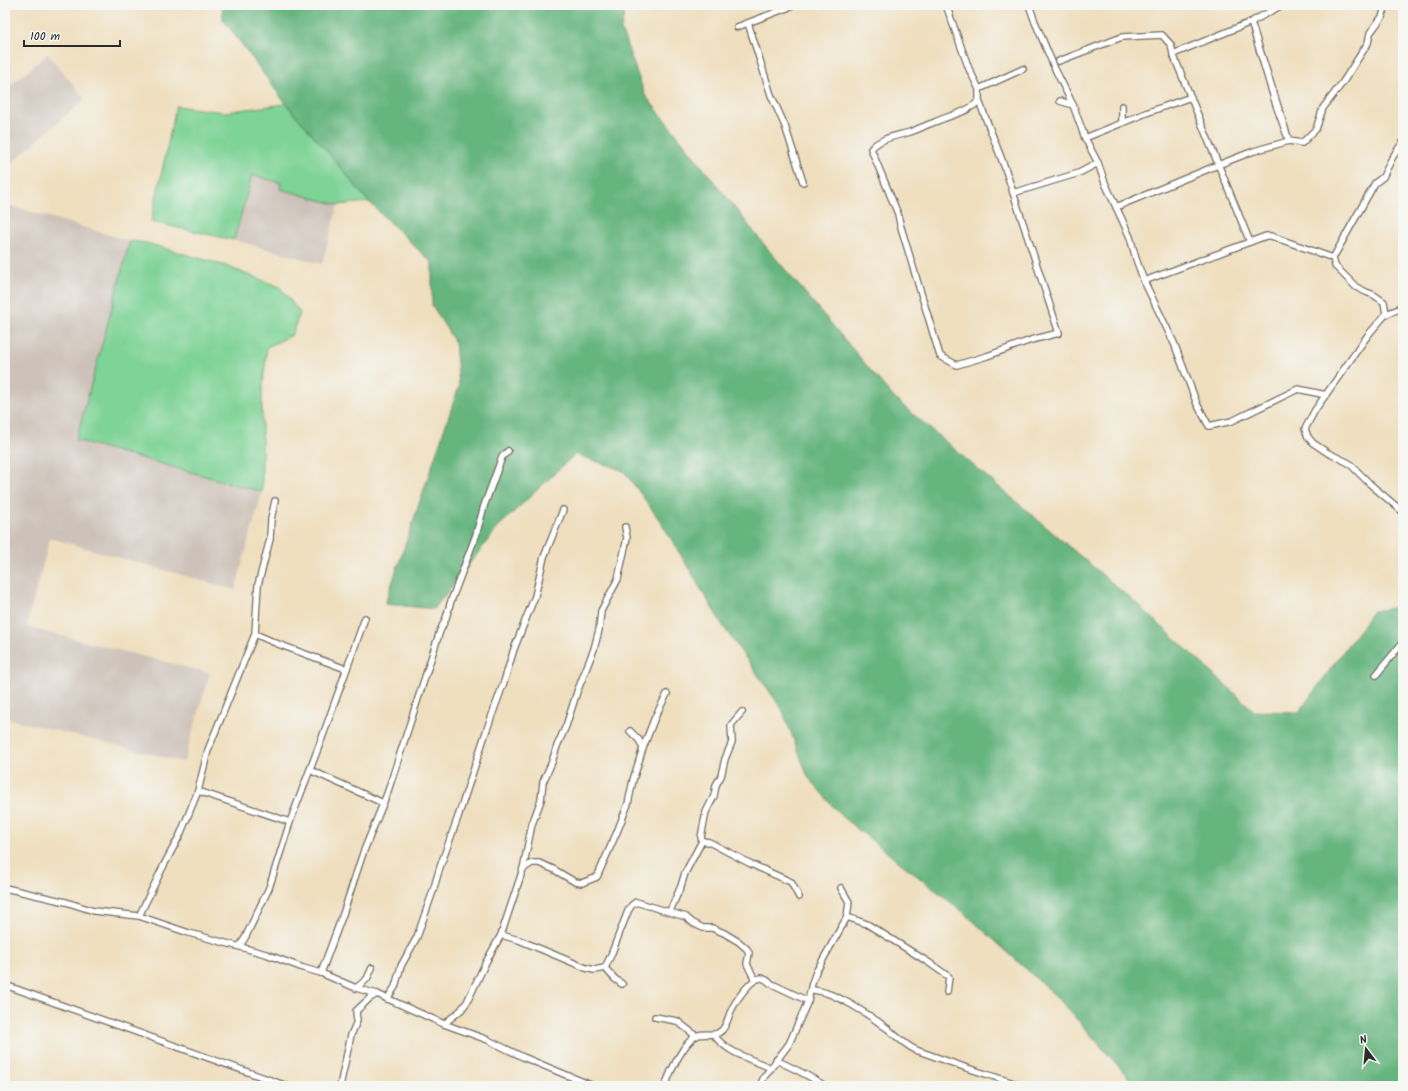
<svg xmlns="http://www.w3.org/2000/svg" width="1408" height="1091" viewBox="0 0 1408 1091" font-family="Kalam,sans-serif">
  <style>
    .industrial { fill: #cdc2b9 }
    .green { fill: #7ed396; stroke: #547f60 }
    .forest { fill: #66b57f; stroke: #487055 }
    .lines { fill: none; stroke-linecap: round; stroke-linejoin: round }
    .street-casing { stroke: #706a5f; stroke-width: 8 }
    .street { stroke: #fff; stroke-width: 5.5 }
  </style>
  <rect width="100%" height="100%" fill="#f6f6f2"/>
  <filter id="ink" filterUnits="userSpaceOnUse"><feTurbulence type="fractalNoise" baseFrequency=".025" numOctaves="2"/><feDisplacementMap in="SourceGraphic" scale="8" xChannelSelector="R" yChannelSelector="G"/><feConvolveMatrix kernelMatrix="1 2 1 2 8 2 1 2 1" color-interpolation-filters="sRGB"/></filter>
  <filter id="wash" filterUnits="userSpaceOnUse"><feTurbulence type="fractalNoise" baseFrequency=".012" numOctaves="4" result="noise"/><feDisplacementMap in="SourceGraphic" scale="16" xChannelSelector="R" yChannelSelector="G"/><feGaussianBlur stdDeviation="0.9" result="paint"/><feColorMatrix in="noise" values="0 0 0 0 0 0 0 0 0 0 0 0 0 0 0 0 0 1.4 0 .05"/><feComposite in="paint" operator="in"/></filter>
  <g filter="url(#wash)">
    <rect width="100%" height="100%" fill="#efdfbf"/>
    <g class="industrial">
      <path d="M48 54 85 99 8 166 5 161V90Z"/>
      <path d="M252 175 282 183 280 189 338 205 322 264 234 240Z"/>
      <path d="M5 204 130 241 76 440 262 492 235 590 50 538 26 627 210 673 184 762 5 718Z"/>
    </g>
    <g class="green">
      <path d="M286 104 326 150 369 202 338 205 280 189 281 183 252 175 234 240 151 222 176 106 224 112Z"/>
      <path d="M130 241 146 243 223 265 280 287 300 313 292 335 267 347 262 393V492L76 440Z"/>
    </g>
    <path class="forest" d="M222 5H626L621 29 645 95 767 248 894 398 1138 605 1254 711 1299 712 1373 611 1403 606V1086H1136L1057 997 962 911 842 817 808 777 782 709 723 626 661 522 624 471 575 454 499 526 434 609 385 604 459 386 455 343 432 305V263L369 202 326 150 286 104 223 19Z"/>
  </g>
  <g filter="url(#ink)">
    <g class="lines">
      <g class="street-casing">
        <g id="street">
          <path d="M946 5 969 69 979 89 1023 69"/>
          <path d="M1029 5 1035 22 1055 69 1073 105 1085 138 1098 163 1105 183 1130 237 1136 259 1144 281 1174 343 1197 404 1209 426 1232 421 1298 389 1326 395"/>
          <path d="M1251 22 1289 141 1276 105Z"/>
          <path d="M748 23 771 95 785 126 803 182"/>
          <path d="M737 27 795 5"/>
          <path d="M1059 61 1122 37 1162 35 1171 45 1173 54"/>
          <path d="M979 101C967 113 950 115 935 122 926 125 919 129 910 132 897 136 879 138 871 149L898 214 900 224 940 356 957 365 987 356 1031 340 1059 333 1005 168 979 101V89"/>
          <path d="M1060 101 1073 105"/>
          <path d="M1122 123 1146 113 1191 97"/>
          <path d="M1085 138 1122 123V106"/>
          <path d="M1013 193 1079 173 1098 163"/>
          <path d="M1116 207 1218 165 1254 151 1289 141 1302 143 1316 129 1323 108 1343 82 1368 43 1370 33 1382 17 1386 5"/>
          <path d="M1250 242 1173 54 1251 22 1282 5"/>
          <path d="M1144 281 1266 236H1271L1333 258"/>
          <path d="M1403 300 1399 309 1386 314 1368 335 1315 410 1305 429 1308 437 1313 443 1328 453 1349 463 1370 484 1403 512"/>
          <path d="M1386 314 1384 302 1374 295 1366 292 1356 287 1335 266 1333 258 1375 183 1383 177 1392 158 1403 142"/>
          <path d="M255 634 258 585 270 539 271 519 275 501"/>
          <path d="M1376 675 1403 642"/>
          <path d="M630 731 639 740 643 748"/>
          <path d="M310 770 383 803"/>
          <path d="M198 791 290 822"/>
          <path d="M702 841 709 842 751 864 791 882 799 897"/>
          <path d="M523 869 532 863H539L553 869 575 882 582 883 597 877 617 832 628 804 633 780 643 748 655 717 667 694"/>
          <path d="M5 888 66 902 94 911 139 916 189 933 266 954 303 968 321 973 356 988 377 994 444 1024 488 1040 523 1057 593 1086"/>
          <path d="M670 911 681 886 685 873 702 841 701 837 706 812 714 796 716 785 721 776 725 759 732 742 731 725 742 712"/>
          <path d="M139 916 164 865 180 835 198 791 208 750 255 634 278 644 346 669"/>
          <path d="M847 917 867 924 928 962 949 977 947 992"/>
          <path d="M501 935 519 940 586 968 594 970 605 968"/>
          <path d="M240 946 246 936 269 888 290 822 322 738 365 618"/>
          <path d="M605 968 611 955 628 911 632 905 636 902 686 917 693 923 703 928H712L724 933 739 942 747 949 749 953 747 964 755 980"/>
          <path d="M605 968 615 979 622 984"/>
          <path d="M321 973 343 914 363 853 387 794 440 631 446 618 451 601 476 535 484 506 502 457 508 451"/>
          <path d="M5 985 287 1086"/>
          <path d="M356 988 367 979 372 968"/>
          <path d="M811 990C833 990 871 1016 888 1029 897 1037 905 1045 916 1050L964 1067 1023 1086"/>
          <path d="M387 999 395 987 401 966 417 937 433 891 440 867 458 817 487 729 504 682 514 649 535 596 544 557 563 510"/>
          <path d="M655 1017 677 1021 696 1036"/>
          <path d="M444 1024 461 1010 467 1002 486 962 501 935 523 869 532 824 541 800 543 782 552 762 557 746 566 726 577 692 594 649 599 630 601 611 618 579 627 538 625 527"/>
          <path d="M714 1035C727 1053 751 1059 771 1068"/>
          <path d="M776 1060C793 1068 810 1076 825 1086"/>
          <path d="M340 1086 351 1035 357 1021 356 1011 370 998 377 994"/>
          <path d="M665 1086C670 1072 684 1041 698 1035 707 1032 715 1038 722 1030 727 1025 728 1017 731 1011 735 1002 751 977 762 978 765 979 768 981 770 983L808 1001"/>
          <path d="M760 1086 764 1077 789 1044 808 1001 812 983 816 972 847 917 849 902 841 888"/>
        </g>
      </g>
      <use href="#street" class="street"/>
    </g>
  </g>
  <rect width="1408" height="1091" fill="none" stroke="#f6f6f2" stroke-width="20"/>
  <g transform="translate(1366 1049) rotate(344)" stroke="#f6f6f2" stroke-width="3" paint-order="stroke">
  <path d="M0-3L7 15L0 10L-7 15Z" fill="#2b2b2b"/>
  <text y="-6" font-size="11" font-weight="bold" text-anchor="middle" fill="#2b2b2b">N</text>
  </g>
  <path d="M24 40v6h96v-6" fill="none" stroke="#2b2b2b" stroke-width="2"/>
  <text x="30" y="40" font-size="12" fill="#2b2b2b" stroke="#f6f6f2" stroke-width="3" paint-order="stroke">100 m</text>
</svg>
